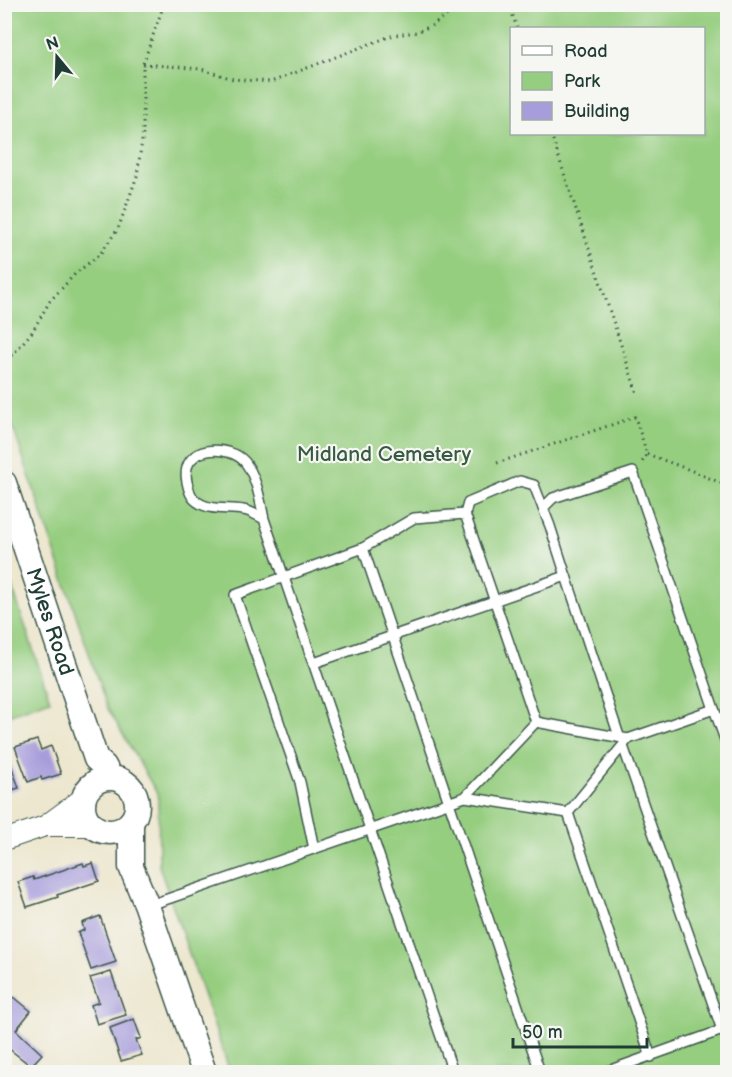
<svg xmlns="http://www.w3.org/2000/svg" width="732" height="1077" viewBox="0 0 732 1077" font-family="'Balsamiq Sans',sans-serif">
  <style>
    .green { fill: #96ce80; stroke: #5a865a; stroke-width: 1.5; fill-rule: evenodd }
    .building { fill: #a79ddb }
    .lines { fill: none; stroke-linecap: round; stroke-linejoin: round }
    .service-casing { stroke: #3e564b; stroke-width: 12 }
    .minor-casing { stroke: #3e564b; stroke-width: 22 }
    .tertiary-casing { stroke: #3e564b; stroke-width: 27 }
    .path { stroke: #3e564b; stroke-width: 3; stroke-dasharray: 1.5 4.5; stroke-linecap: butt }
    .service { stroke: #fff; stroke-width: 9 }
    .minor { stroke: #fff; stroke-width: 20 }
    .tertiary { stroke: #fff; stroke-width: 24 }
    .labels { text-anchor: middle; stroke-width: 4.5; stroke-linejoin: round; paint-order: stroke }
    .park-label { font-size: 21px; fill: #375a43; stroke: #f6f6f2 }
    .street-label { font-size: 21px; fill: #1f3d34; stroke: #f6f6f2 }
  </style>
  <rect width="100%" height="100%" fill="#f6f6f2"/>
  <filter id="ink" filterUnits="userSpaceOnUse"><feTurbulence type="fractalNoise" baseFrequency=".0167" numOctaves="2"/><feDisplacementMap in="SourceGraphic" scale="12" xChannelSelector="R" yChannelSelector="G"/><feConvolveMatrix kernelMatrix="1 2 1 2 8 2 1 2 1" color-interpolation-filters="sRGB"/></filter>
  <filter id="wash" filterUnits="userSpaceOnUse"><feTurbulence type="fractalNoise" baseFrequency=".008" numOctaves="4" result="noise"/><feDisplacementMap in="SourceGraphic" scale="24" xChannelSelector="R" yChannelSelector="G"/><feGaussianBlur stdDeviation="1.35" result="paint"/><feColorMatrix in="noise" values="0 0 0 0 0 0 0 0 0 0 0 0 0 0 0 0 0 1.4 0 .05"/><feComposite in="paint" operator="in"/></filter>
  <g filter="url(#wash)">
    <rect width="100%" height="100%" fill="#ede7cf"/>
    <g class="green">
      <path d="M4 5H727V1072H230L159 866 158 795 107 707 5 404ZM512 28H704V134H512Z"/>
      <path d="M5 566 50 700 5 716H4Z"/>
    </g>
    <g id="blocks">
      <g class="building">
        <path d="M37 740 41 750 51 746 61 774 42 780 41 777 28 782 15 747Z"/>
        <path d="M4 745 19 788 4 792Z"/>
        <path d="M83 863 84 866 93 863 99 881 57 895 58 897 27 907 18 882 33 877 34 880Z"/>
        <path d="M100 916 116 962 91 970 78 933 84 930 82 923Z"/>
        <path d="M111 972 126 1015 97 1024 91 1005 99 1002 90 978Z"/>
        <path d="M14 997 31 1011 16 1030 42 1054 31 1066 4 1045V1008Z"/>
        <path d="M134 1019 141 1038 136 1040 142 1055 121 1061 110 1028Z"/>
      </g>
    </g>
  </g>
  <g filter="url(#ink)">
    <use href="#blocks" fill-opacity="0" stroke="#3e564b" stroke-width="1.5"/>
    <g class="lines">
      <g class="service-casing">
        <g id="service">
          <path d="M543 508 553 498 633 472 714 709 628 739"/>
          <path d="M465 514 468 503 520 481 534 485 550 526 566 576"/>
          <path d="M264 519C258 516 251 511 243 510 227 507 207 512 194 499 190 495 188 487 187 482 179 444 230 444 245 462 257 478 260 500 264 519L453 1072"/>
          <path d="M363 548 540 1072"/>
          <path d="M314 663 566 576 619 736"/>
          <path d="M714 709 728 748"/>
          <path d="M623 746 722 1030"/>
          <path d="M568 813 651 1057"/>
          <path d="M314 849 300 782 235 595 363 548 414 518 465 514 536 722"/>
          <path d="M147 906 465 797 536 722 628 739 568 813 465 797"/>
          <path d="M605 1072 728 1028"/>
        </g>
      </g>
      <g class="minor-casing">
        <g id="minor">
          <path d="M45 826H91"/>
          <path d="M4 840 45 826 83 798"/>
        </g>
      </g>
      <g class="tertiary-casing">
        <g id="tertiary">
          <path id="s1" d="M4 483 96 759 104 766 110 777"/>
          <circle cx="110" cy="805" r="27"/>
          <path d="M131 822V867L147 906 204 1072"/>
        </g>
      </g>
      <g class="path">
        <path d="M509 4 517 28"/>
        <path d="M143 64 201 69 233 79 271 82 372 43 394 35 417 32 433 25 462 4"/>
        <path d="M551 134 638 396"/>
        <path d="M4 365 32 332 50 301 75 274 100 254 118 229 137 176 143 133V64L164 4"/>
        <path d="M647 454 690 470 728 486"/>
        <path d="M497 463 635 417 647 454 641 464"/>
      </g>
      <use href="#service" class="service"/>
      <use href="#minor" class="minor"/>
      <use href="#tertiary" class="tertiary"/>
    </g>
  </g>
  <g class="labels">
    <g class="park-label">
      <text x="384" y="461">Midland Cemetery</text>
    </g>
    <g class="street-label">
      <text dy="7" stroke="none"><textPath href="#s1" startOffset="146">Myles Road</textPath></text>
    </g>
  </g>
  <rect width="732" height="1077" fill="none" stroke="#f6f6f2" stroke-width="24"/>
  <rect x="510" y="27" width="195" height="108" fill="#f6f6f2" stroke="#a0aca6" stroke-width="1.5"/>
  <rect x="522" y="46" width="30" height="9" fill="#ffffff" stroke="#a0aca6" stroke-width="1.5"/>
  <text x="564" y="57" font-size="18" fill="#1f3d34">Road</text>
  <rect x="522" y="72" width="30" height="18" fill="#96ce80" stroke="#a0aca6" stroke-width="1.5"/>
  <text x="564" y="87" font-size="18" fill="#1f3d34">Park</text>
  <rect x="522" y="102" width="30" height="18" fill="#a79ddb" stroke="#a0aca6" stroke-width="1.5"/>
  <text x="564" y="117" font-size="18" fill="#1f3d34">Building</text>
  <g transform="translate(57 57) rotate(341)" stroke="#f6f6f2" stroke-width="4.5" paint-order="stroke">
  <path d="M0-4.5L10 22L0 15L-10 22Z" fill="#1f3d34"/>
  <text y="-9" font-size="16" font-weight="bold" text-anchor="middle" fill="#1f3d34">N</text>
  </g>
  <path d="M513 1038v9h134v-9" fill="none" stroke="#1f3d34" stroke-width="3"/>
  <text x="522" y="1038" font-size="18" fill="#1f3d34" stroke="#f6f6f2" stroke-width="4.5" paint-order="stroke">50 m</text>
</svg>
